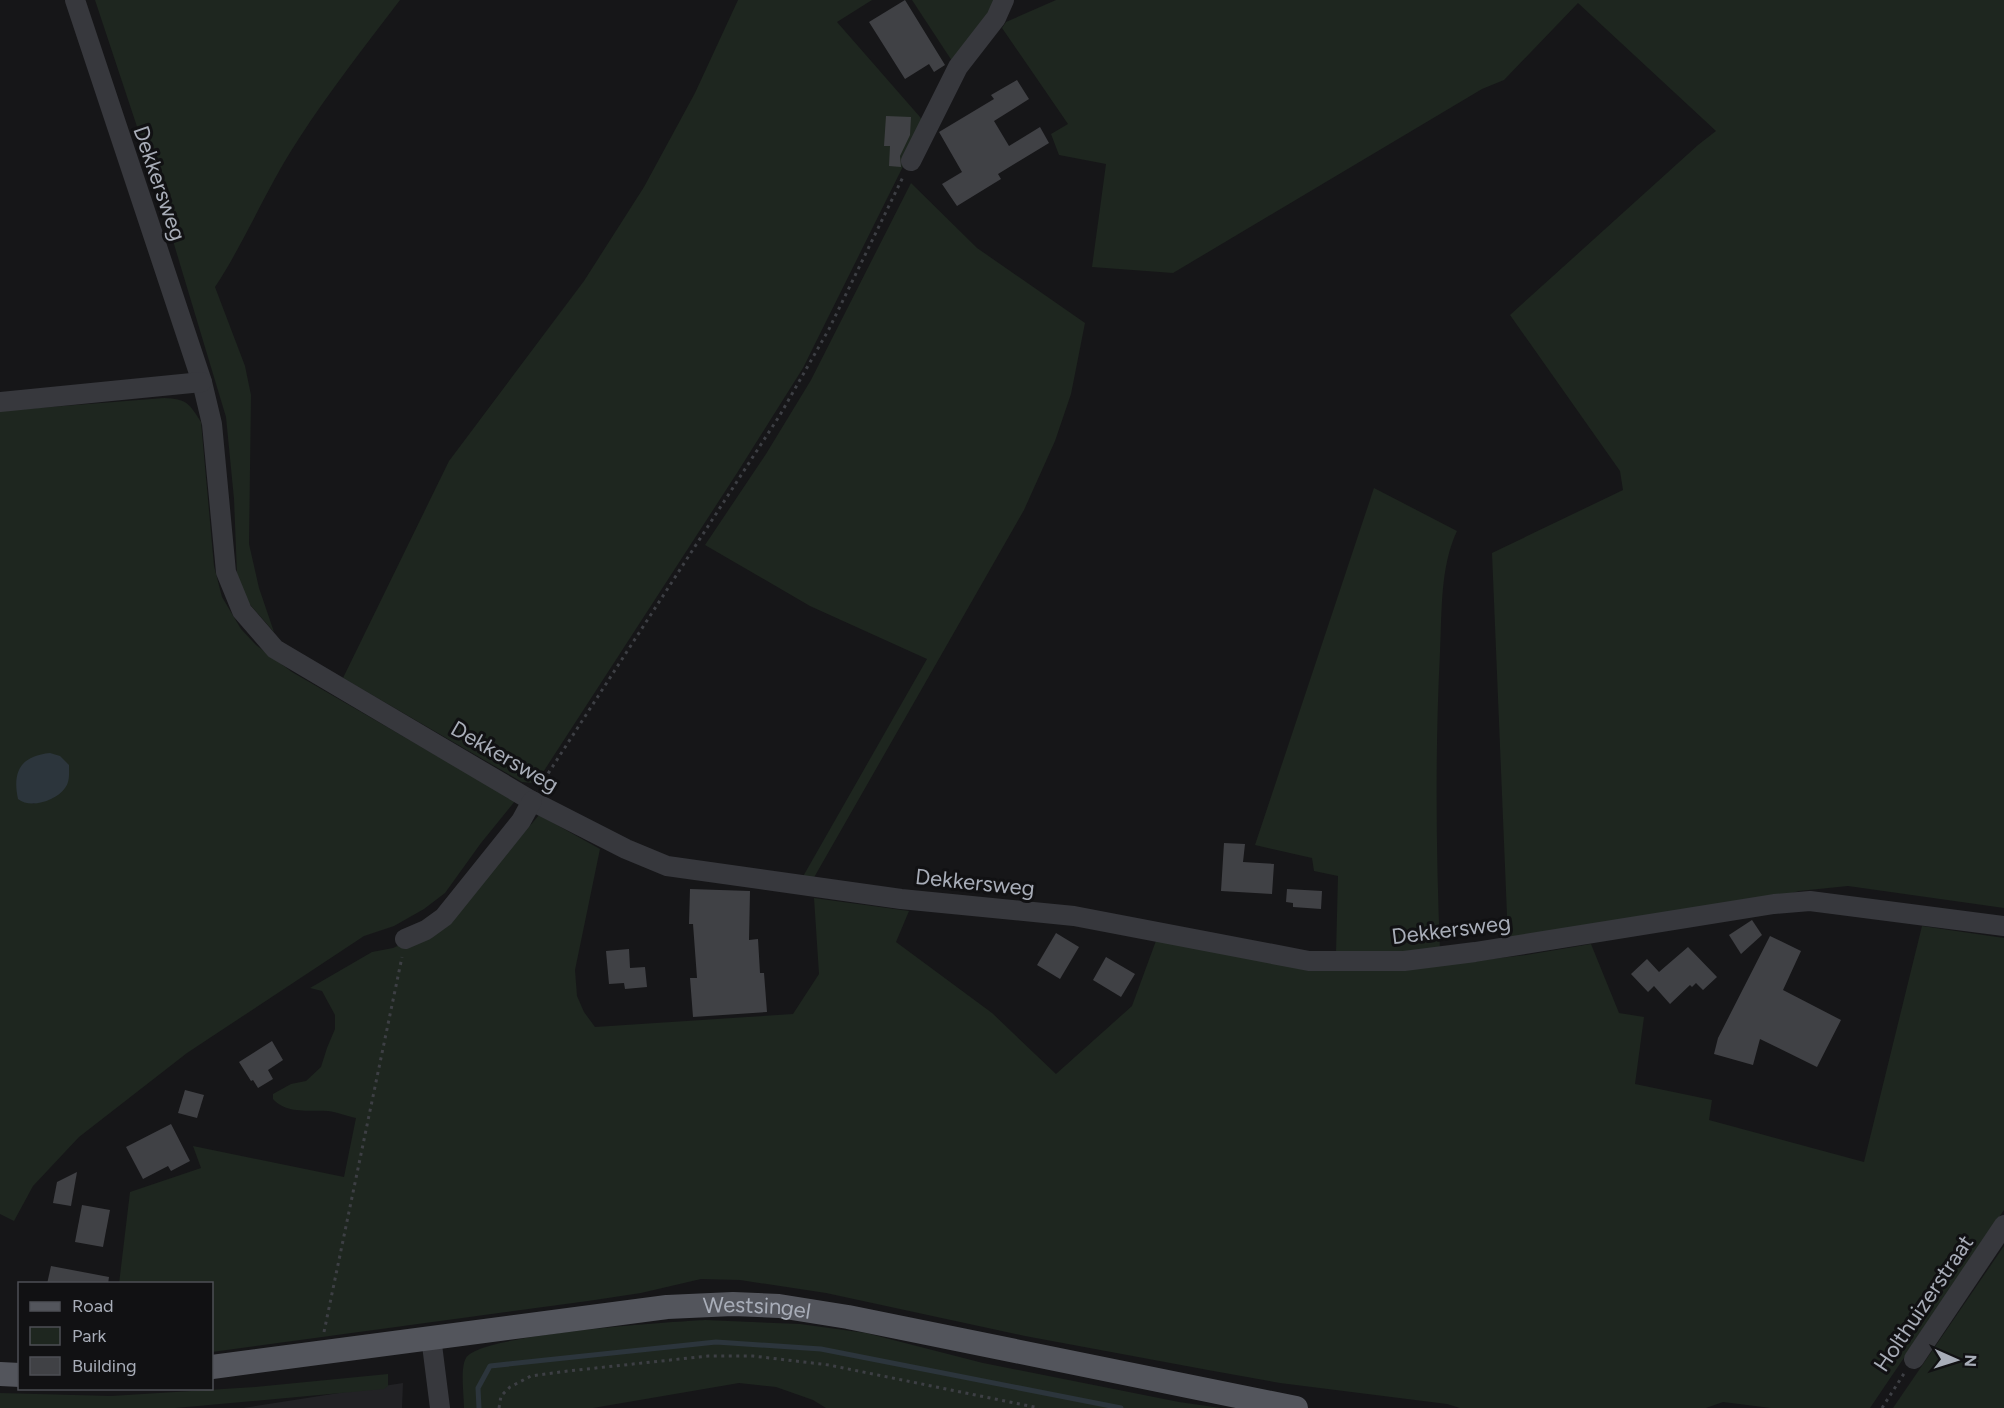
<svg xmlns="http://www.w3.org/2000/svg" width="2004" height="1408" viewBox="0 0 2004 1408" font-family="Figtree,sans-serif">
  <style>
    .built { fill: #222225 }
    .green { fill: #1e261f; fill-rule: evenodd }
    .water { fill: #2c353c }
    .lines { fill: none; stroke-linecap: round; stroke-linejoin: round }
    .stream { stroke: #2c353c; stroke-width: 5 }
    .building { fill: #404145 }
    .path { stroke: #3d3f44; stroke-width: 3; stroke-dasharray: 3 4.5; stroke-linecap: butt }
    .minor { stroke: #37383d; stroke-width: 20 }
    .major { stroke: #53555c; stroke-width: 24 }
    .labels { text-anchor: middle; stroke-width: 6; stroke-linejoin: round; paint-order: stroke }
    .street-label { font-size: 22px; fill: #a8adb8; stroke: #111113 }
  </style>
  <rect width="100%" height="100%" fill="#161618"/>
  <path class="built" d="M403 1383 402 1408H243Z"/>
  <g class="green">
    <path d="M95 0H400C365 46 329 92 298 140 267 187 246 240 215 287L245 366 251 395 249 544 259 588 274 632 246 600 237 574 234 499 226 417 155 181Z"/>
    <path d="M738 0H872L837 22 920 117 924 124 803 368 737 473 538 780 532 783 522 782 343 678 449 461 584 281 644 187 695 93Z"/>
    <path d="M912 0H999L956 67Z"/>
    <path d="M1056 0H2004V908L1848 886 1799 891 1762 902 1508 939 1492 553 1623 490 1620 471 1510 315 1698 145 1716 131 1578 3 1504 80 1482 89 1173 273 1092 267 1106 164 1059 155 1051 134 1068 124 1002 28 1006 22Z"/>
    <path d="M911 183 977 248 1085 323 1071 394 1055 441 1024 510 812 881 801 880 927 659 810 606 705 545 766 454 811 380Z"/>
    <path d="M164 398C187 399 189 403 201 422L214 566 222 597 241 629 256 645 292 672 515 801 481 843 445 893 424 909 394 926 364 936 187 1053 79 1137 33 1186 14 1221 0 1214V411ZM69 765C69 792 56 797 32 804Z"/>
    <path d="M1374 488 1457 531C1440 567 1442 612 1440 652 1435 751 1436 851 1440 950L1394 955 1336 953 1338 876 1314 871 1312 858 1255 845Z"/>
    <path d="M539 815 600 849 575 970 577 996 584 1012 595 1027 793 1014 819 974 814 898 909 911 896 942 992 1013 1056 1074 1132 1006 1157 938 1448 964 1526 955 1591 944 1619 1013 1644 1017 1635 1084 1712 1100 1709 1120 1864 1162 1922 926 2004 938V1210L1870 1408H1771L1723 1402 1706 1408H1460L1447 1404 1280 1383 1208 1370 1025 1336 826 1293 740 1280 701 1279 641 1293 588 1301 212 1352V1284H119L130 1192 201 1168 193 1146 344 1177 356 1118C347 1116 337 1112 328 1111 310 1110 286 1114 273 1099V1094L291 1084 306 1081 321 1067 327 1048 335 1029V1015L322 991 310 988 372 952 393 948 448 923Z"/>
    <path d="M2004 1246V1408H1893Z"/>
    <path d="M705 1320 800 1324 866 1333 983 1363 1179 1402 1221 1408H826L813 1400 776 1387 739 1383 593 1408H464C464 1396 460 1368 466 1358 479 1334 671 1322 705 1320Z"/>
    <path d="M388 1374V1386L384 1389 198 1406 175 1408H0V1393L111 1396 255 1387Z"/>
  </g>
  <path class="water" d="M50 753 60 756 69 765C69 773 70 782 65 788 56 801 30 809 18 799 12 771 21 756 50 753Z"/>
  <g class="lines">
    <path class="stream" d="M479 1408 478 1388 490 1366 716 1342 821 1349 1121 1408"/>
  </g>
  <g class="building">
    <path d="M905 0 945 65 934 72 929 64 905 79 869 22Z"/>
    <path d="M1017 80 1029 99 994 121 1009 146 1040 127 1049 143 998 174 1001 179 957 206 942 184 962 172 939 132 994 99 991 95Z"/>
    <path d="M886 116 911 117 910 135 900 156 901 167 889 166 890 146H884Z"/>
    <path d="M1224 843 1245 844 1243 862 1274 864 1272 894 1221 891Z"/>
    <path d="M690 889 750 891 749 940 758 939 760 973H764L767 1012 693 1017 690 978H697L693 924H689Z"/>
    <path d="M1287 889 1322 891 1321 909 1293 907V903L1286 902Z"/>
    <path d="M1752 920 1762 935 1741 954 1729 935Z"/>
    <path d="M1056 933 1079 947 1060 979 1037 965Z"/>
    <path d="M1770 936 1801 951 1783 990 1841 1020 1817 1067 1760 1039 1753 1065 1714 1054 1718 1038Z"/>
    <path d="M1688 947 1717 977 1703 990 1696 983 1692 987 1690 985 1670 1004 1654 986 1648 992 1631 974 1647 959 1659 972Z"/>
    <path d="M629 949 630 968 645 967 647 987 625 989 624 983 609 984 606 951Z"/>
    <path d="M1106 957 1135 974 1121 997 1093 980Z"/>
    <path d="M272 1041 283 1060 268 1070 273 1079 258 1088 253 1080 251 1081 239 1062Z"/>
    <path d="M185 1090 204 1095 197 1118 178 1113Z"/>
    <path d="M171 1124 190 1161 171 1171 168 1166 143 1179 126 1147Z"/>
    <path d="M77 1172 71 1206 53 1203 57 1182Z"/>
    <path d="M82 1205 110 1210 103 1247 75 1242Z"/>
    <path d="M51 1266 109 1277 108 1284H47Z"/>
  </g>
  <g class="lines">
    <g class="path">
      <path d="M540 786 780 415 829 329 903 177"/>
      <path d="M324 1332 402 957"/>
      <path d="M499 1408 501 1396 510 1387 531 1376 568 1371 708 1356H753L829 1365 1039 1408"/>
      <path d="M1882 1408 1905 1372"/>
    </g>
    <g class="minor">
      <path d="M75 0 202 382 212 424 226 572 242 611 275 649 532 801 626 849 667 866 901 899 1074 916 1309 961H1404L1475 952 1774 904 1810 901 2004 926"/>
      <path d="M911 161 958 67 996 18 1004 0"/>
      <path d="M0 402 202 382"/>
      <path d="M405 939 426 930 444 917 521 821 532 801"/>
      <path d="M431 1337 440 1408"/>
      <path d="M1914 1359 2004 1225"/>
    </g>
    <g class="major">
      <path id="s1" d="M212 1367 667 1307 733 1304 779 1306 848 1317 1296 1408"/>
      <path d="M0 1374 20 1375"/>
    </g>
  </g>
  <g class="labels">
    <g class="street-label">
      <text transform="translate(160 183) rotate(71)" y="8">Dekkersweg</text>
      <text transform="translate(505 756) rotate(30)" y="8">Dekkersweg</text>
      <text transform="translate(975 882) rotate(6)" y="8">Dekkersweg</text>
      <text transform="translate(1451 929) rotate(-7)" y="8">Dekkersweg</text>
      <text transform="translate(1923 1303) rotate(-56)" y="8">Holthuizerstraat</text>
      <text dy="8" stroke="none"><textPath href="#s1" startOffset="549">Westsingel</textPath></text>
    </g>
  </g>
  <rect x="18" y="1282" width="195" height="108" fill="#111113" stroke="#4d4f55" stroke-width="1.5"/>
  <rect x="30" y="1302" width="30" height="9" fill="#53555c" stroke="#4d4f55" stroke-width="1.5"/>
  <text x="72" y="1312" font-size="18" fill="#a8adb8">Road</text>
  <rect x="30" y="1327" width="30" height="18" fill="#1e261f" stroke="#4d4f55" stroke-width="1.5"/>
  <text x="72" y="1342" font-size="18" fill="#a8adb8">Park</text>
  <rect x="30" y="1357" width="30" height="18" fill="#404145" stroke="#4d4f55" stroke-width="1.5"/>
  <text x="72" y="1372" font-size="18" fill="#a8adb8">Building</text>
  <g transform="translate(1956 1360) rotate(93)" stroke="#111113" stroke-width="4.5" paint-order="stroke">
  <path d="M0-4.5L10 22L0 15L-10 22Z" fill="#a8adb8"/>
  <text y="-9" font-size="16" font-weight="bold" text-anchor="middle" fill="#a8adb8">N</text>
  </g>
</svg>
